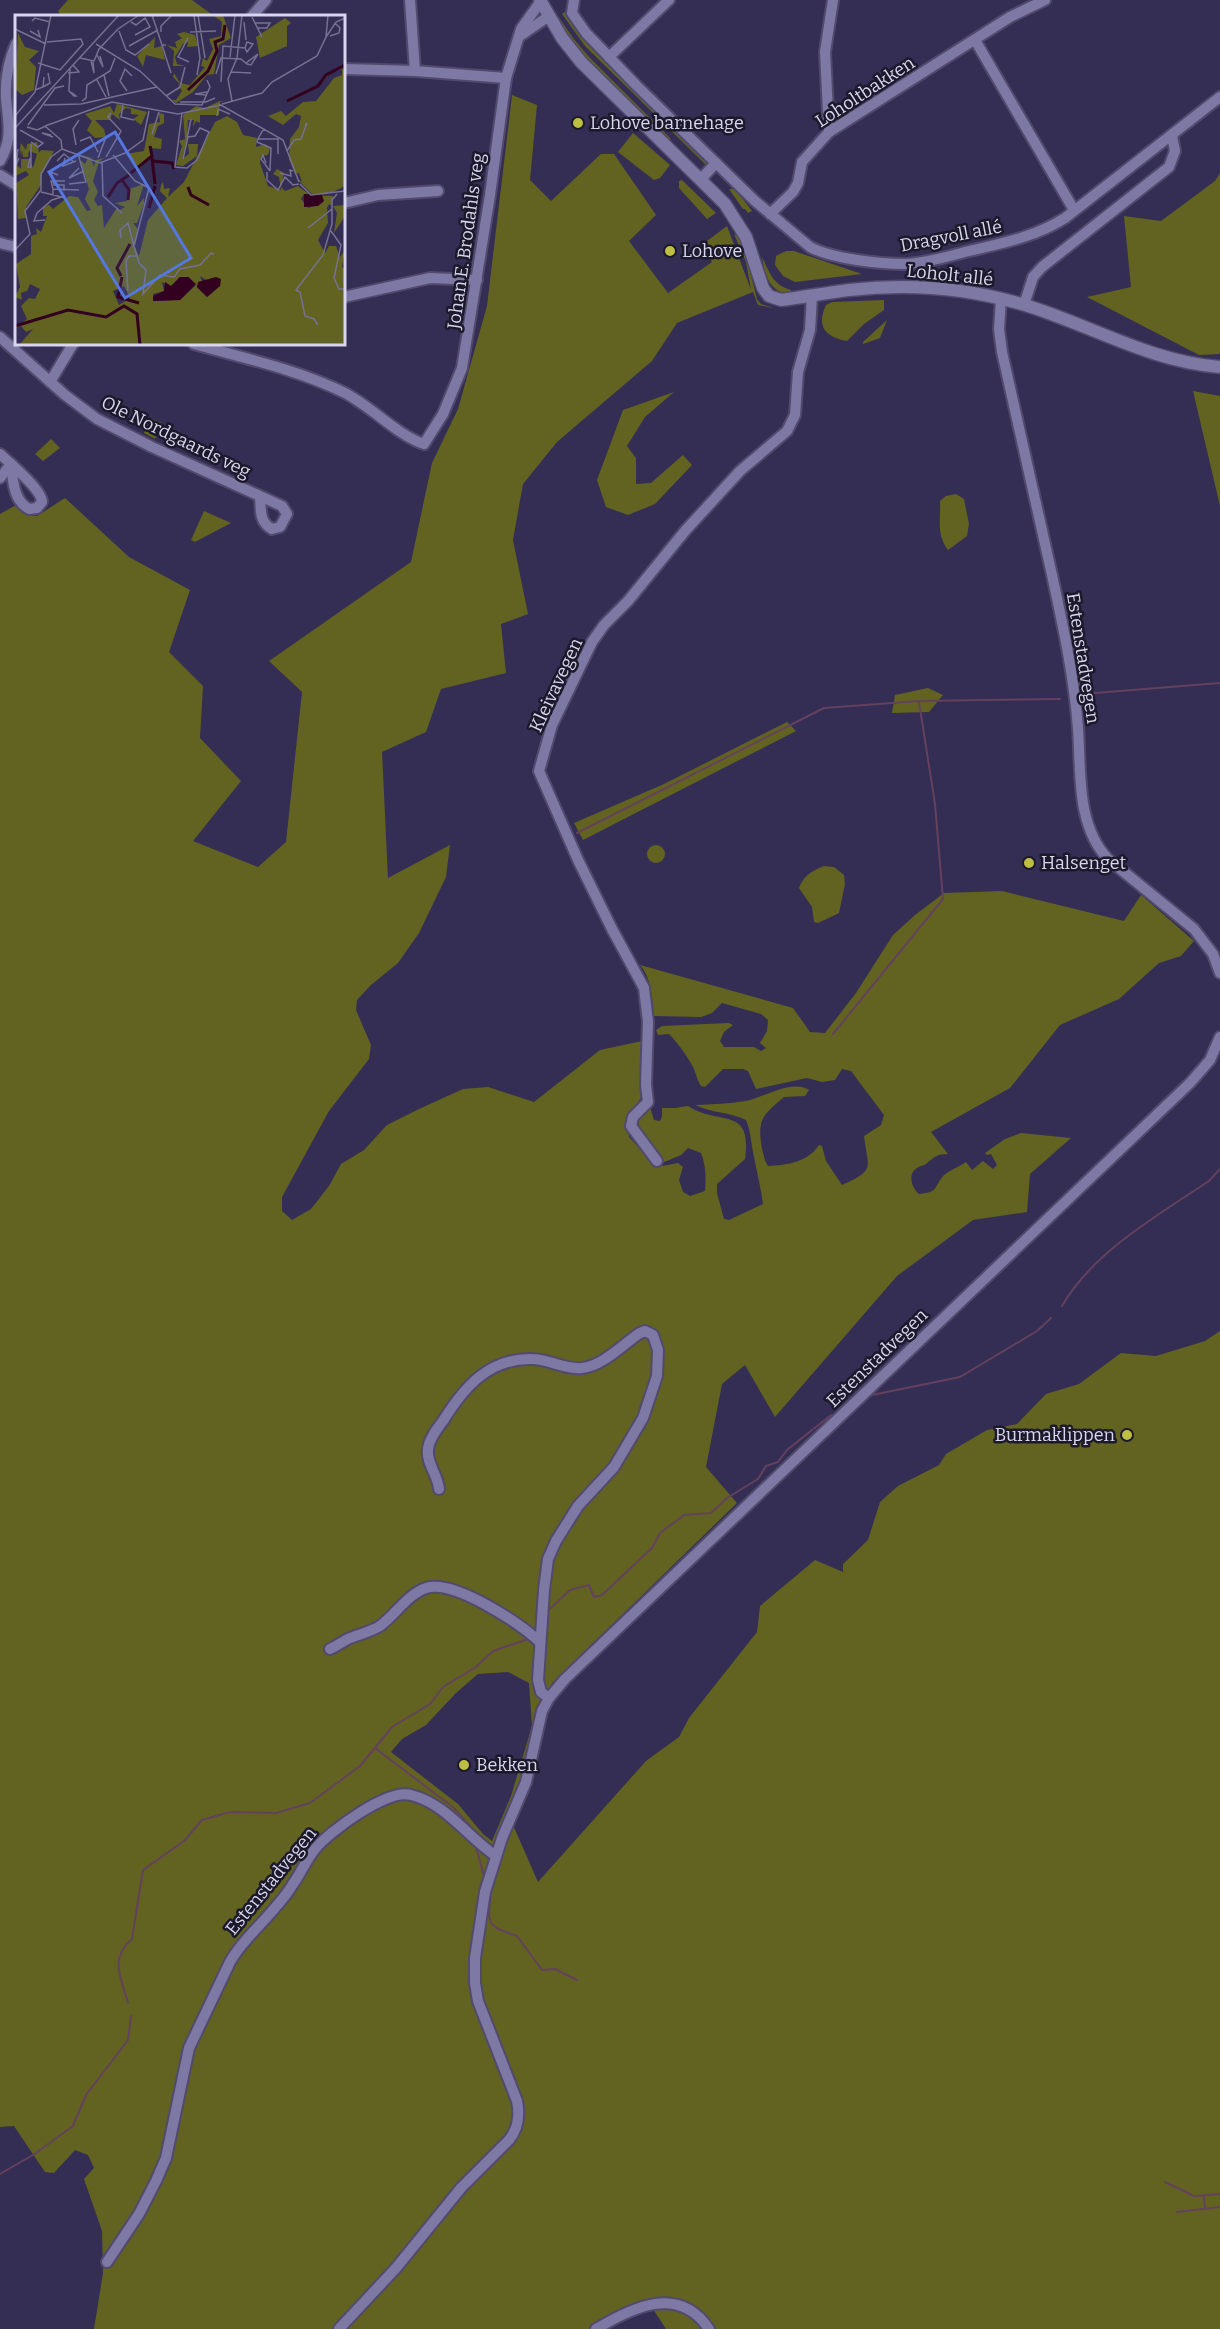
<svg xmlns="http://www.w3.org/2000/svg" width="1220" height="2329" viewBox="0 0 1220 2329" font-family="Bitter,serif">
  <style>
    .green { fill: #626321; fill-rule: evenodd }
    .lines { fill: none; stroke-linecap: round; stroke-linejoin: round }
    .stream { stroke: #64415d; stroke-width: 2 }
    .minor-casing { stroke: #514a6c; stroke-width: 14 }
    .tertiary-casing { stroke: #514a6c; stroke-width: 15 }
    .minor { stroke: #7e78a5; stroke-width: 10 }
    .tertiary { stroke: #7e78a5; stroke-width: 12 }
    .poi-dot { fill: #bdbf43; stroke: #1c192b; stroke-width: 2 }
    .labels { text-anchor: middle; stroke-width: 5; stroke-linejoin: round; paint-order: stroke }
    .street-label { font-size: 18px; fill: #d8d6ef; stroke: #1c192b }
    .poi-label { font-size: 18px; fill: #d8d6ef; stroke: #1c192b; text-anchor: start }
    .inset-river { fill: none; stroke: #33011f; stroke-width: 3 }
    .inset-road { fill: none; stroke: #767192; stroke-width: 1.5 }
    .view { fill: #5577df; fill-opacity: 0.15; stroke: #5577df; stroke-width: 3 }
    .inset-edge { fill: none; stroke: #d8d6ef; stroke-width: 3 }
  </style>
  <rect width="100%" height="100%" fill="#342d54"/>
  <g class="green">
    <path d="M68 0H192L214 16H61L58 11Z"/>
    <path d="M547 0 573 38 589 57 671 139 669 141 581 53 567 35Z"/>
    <path d="M569 9 706 161V165L585 46 562 14Z"/>
    <path d="M512 95 537 105 530 180 551 201 601 154H614L656 215 629 241 668 293 712 262 703 244 727 226 751 290 746 262 734 234 738 236 743 244 757 299 761 304 774 308 758 305 753 292 677 323 652 361 557 442 523 484 513 540 528 614 501 624 506 673 441 689 426 732 382 752 388 878 450 845 446 877 419 933 398 963 371 985 357 1000 356 1010 371 1045 369 1059 329 1111 282 1197V1211L292 1220 311 1209 329 1186 341 1164 364 1150 387 1125 419 1109 463 1089 488 1087 534 1102 600 1050 642 1041 644 1049 643 1093 628 1123 629 1137 657 1167 678 1163 683 1167 679 1180 683 1192 690 1196 705 1191C706 1178 706 1165 701 1153L688 1148 681 1155 662 1163 634 1121 650 1107 654 1120 660 1121 662 1117V1108H675L688 1106C718 1126 753 1105 745 1159L717 1184V1193L724 1219 729 1220 763 1204C761 1188 757 1173 754 1157 751 1144 751 1132 746 1120 730 1112 711 1113 695 1105 712 1104 729 1104 746 1101 764 1097 793 1079 809 1090L805 1096 784 1097C762 1116 757 1119 762 1149 764 1156 764 1159 768 1166 788 1165 808 1162 819 1145L822 1146 826 1161 842 1185C876 1170 868 1168 864 1136L881 1125 884 1115 851 1071 842 1069 835 1080 822 1082 807 1078 756 1089 748 1071 743 1069H723L705 1087 701 1086C697 1080 696 1073 693 1067 687 1056 678 1043 669 1034L658 1035 656 1030 662 1026 729 1023 733 1025 724 1032 720 1041 724 1047H754L761 1051 766 1048 760 1043 767 1031 768 1020 761 1014 722 1003 712 1013 701 1017 654 1016C652 999 652 979 640 965L793 1008 810 1032 825 1033 856 993 893 935 915 915 944 893 1002 891 1124 921 1141 895 1194 941 1181 956 1159 963 1119 999 1060 1025 1010 1088 931 1132 948 1154C937 1154 934 1157 926 1164 923 1166 919 1166 917 1168 907 1174 912 1188 919 1194 940 1192 933 1187 944 1175 950 1170 959 1167 966 1162L972 1170 983 1161 993 1169 997 1165 991 1154 987 1155 985 1153 1005 1139 1021 1133 1071 1138 1030 1174 1027 1212 973 1220 897 1276 775 1417 745 1365 722 1384 706 1467 737 1503 552 1683 513 1825 538 1882 646 1761 679 1737 689 1718 757 1632 760 1606 815 1560 843 1572V1564L868 1540 880 1502 898 1486 939 1465 946 1454 987 1430 1017 1424 1046 1394 1079 1384 1121 1353 1156 1356 1205 1341 1220 1331V2329H666L653 2309 617 2322 606 2329H94L103 2273 102 2231 84 2179 94 2168 88 2155 75 2150 54 2173 45 2172 14 2126 0 2127V514L16 505 24 514 37 516 65 498 129 557 190 590 169 652 203 686 200 738 241 781 193 841 258 867 286 842 302 692 269 661 411 562 432 463 458 409 487 306ZM508 1672 529 1683 532 1726 511 1796 492 1841 483 1834 458 1804 391 1752 402 1739 426 1725 456 1693 478 1674Z"/>
    <path d="M633 133 670 165 660 178 654 180 618 152Z"/>
    <path d="M1220 173V354L1199 355 1087 297 1131 287 1124 216 1161 221 1215 181Z"/>
    <path d="M682 180 716 213 707 219 679 188V181Z"/>
    <path d="M729 189H735L752 211 748 213 745 209H743Z"/>
    <path d="M786 251H794L862 274 795 282 783 276 775 265 776 256Z"/>
    <path d="M762 257C770 273 773 285 791 290L792 294C770 294 765 276 762 257Z"/>
    <path d="M884 300V310L864 324 847 341C825 337 816 326 826 305L832 302Z"/>
    <path d="M887 320 880 338 863 344V342Z"/>
    <path d="M1193 391 1220 396V506Z"/>
    <path d="M674 392 645 417 627 446 636 458V484L651 483 683 455 692 465 655 504 628 515 606 507 597 480 623 410Z"/>
    <path d="M150 418 162 423 155 439 144 433Z"/>
    <path d="M51 439 60 448 43 461 35 454Z"/>
    <path d="M956 494 964 499 969 524 967 536 948 550C936 534 941 520 940 501L946 496Z"/>
    <path d="M204 511 231 523 195 542 191 540Z"/>
    <path d="M928 688 943 695 929 712 892 713 895 695Z"/>
    <path d="M787 722 796 731 583 840 574 823 664 784Z"/>
    <circle cx="656" cy="854" r="9"/>
    <path d="M824 866 834 867 844 875 845 884 839 913 818 923 814 922 812 907 799 888C804 875 812 871 824 866Z"/>
  </g>
  <g class="lines">
    <g class="stream">
      <path d="M1082 694 1220 683"/>
      <path d="M577 833 824 708 919 701 1060 699"/>
      <path d="M833 1034 943 899 935 804 919 702"/>
      <path d="M1062 1306C1093 1252 1158 1215 1209 1181L1220 1169"/>
      <path d="M872 1395 960 1377 1037 1331 1051 1318"/>
      <path d="M551 1608 570 1590 589 1585 594 1597 602 1595 652 1548 660 1533 684 1515 711 1513 727 1498 758 1479 766 1466 778 1462 787 1450 831 1415"/>
      <path d="M375 1748 454 1808 474 1831"/>
      <path d="M476 1847 484 1876"/>
      <path d="M490 1895 489 1916 491 1923 498 1929 517 1936 542 1970 555 1969 577 1980"/>
      <path d="M128 2003C121 1978 109 1958 132 1939L143 1870 184 1841 202 1820 230 1812 276 1813 310 1803 360 1766 392 1727 430 1704 443 1687 476 1667 493 1651 528 1639"/>
      <path d="M0 2174 33 2155 73 2126 86 2095 128 2040 131 2016"/>
      <path d="M1165 2182 1194 2196 1220 2194"/>
      <path d="M1204 2196 1205 2207"/>
      <path d="M1177 2212 1220 2207"/>
    </g>
    <g class="minor-casing">
      <g id="minor">
        <path d="M410 0 415 71"/>
        <path d="M574 0 572 13 586 33 636 85 755 201 810 247C832 259 881 264 906 264 927 263 949 256 969 251 1003 243 1035 237 1065 218L1220 97"/>
        <path d="M252 16 266 0"/>
        <path d="M520 36 549 16"/>
        <path d="M975 40 1074 210"/>
        <path d="M609 57 669 0"/>
        <path d="M344 69 415 71 506 78"/>
        <path d="M829 132 825 52 833 0"/>
        <path d="M0 161C13 139 8 122 6 98 5 79 8 62 16 44"/>
        <path d="M0 175 16 185"/>
        <path d="M701 179 716 163"/>
        <path d="M344 203 378 195 438 191"/>
        <path d="M770 214 793 192 798 183 802 162 829 132 1010 17 1045 0"/>
        <path d="M0 243 16 247"/>
        <path d="M344 297 430 278 477 280"/>
        <path d="M1001 299 999 329 1002 352C1019 427 1036 501 1052 575 1063 626 1074 676 1078 728 1081 772 1076 825 1108 859L1194 929 1213 954 1220 973"/>
        <path d="M1024 305 1033 277 1042 267 1169 167 1175 151 1172 136"/>
        <path d="M0 337 65 395 97 419 152 447 282 506 287 514 280 527 272 529C259 522 261 510 260 496"/>
        <path d="M194 344C243 358 296 369 343 392 370 405 398 436 424 444L443 414 462 368 490 195 506 78 521 29 541 1"/>
        <path d="M50 382 73 344"/>
        <path d="M0 454C10 463 42 490 42 502L37 508 29 509C13 500 13 480 11 464"/>
        <path d="M0 478 11 464"/>
        <path d="M657 1161 631 1126 633 1117 648 1102 646 1085 648 1022 644 988 612 929 578 860 539 771 552 725 592 642 604 625 628 601 685 531 740 471 787 431 795 415 798 372 810 330 812 296"/>
        <path d="M439 1489C438 1475 426 1463 428 1449 429 1439 437 1429 443 1421 464 1387 489 1358 532 1359 549 1359 565 1370 582 1368 603 1366 623 1344 640 1333L645 1331 653 1335 658 1350 657 1376 643 1418 614 1467 578 1506 556 1541 548 1559 544 1590 538 1680 541 1692 549 1698"/>
        <path d="M330 1649C337 1646 343 1641 350 1638 360 1634 370 1632 380 1626 395 1615 408 1594 426 1588 454 1579 519 1623 540 1642"/>
        <path d="M107 2262 139 2214 156 2181 166 2158 189 2048 230 1962C241 1942 259 1927 274 1909 281 1901 288 1893 293 1884 301 1873 306 1860 315 1849 330 1831 388 1788 411 1795 447 1804 467 1837 496 1856"/>
        <path d="M339 2329 396 2268 461 2188 509 2140C518 2129 520 2116 517 2101L478 2001 475 1983V1958L485 1892 502 1838 526 1782 542 1711 549 1698 565 1679 1190 1083 1210 1060 1220 1037"/>
        <path d="M596 2329C633 2307 679 2284 709 2329"/>
      </g>
    </g>
    <g class="tertiary-casing">
      <path id="tertiary" d="M540 0 562 38 581 62 725 204 746 237 763 288 769 296 781 300C804 297 826 293 849 290 909 283 968 288 1025 305 1090 325 1151 362 1220 367"/>
    </g>
    <use href="#minor" class="minor"/>
    <use href="#tertiary" class="tertiary"/>
  </g>
  <g class="poi-dot">
    <circle cx="578" cy="123" r="6"/>
    <circle cx="670" cy="251" r="6"/>
    <circle cx="1029" cy="863" r="6"/>
    <circle cx="1127" cy="1435" r="6"/>
    <circle cx="464" cy="1765" r="6"/>
  </g>
  <g class="labels">
    <g class="street-label">
      <text transform="translate(865 92) rotate(-33)" y="6">Loholtbakken</text>
      <text transform="translate(951 236) rotate(-11)" y="6">Dragvoll allé</text>
      <text transform="translate(466 241) rotate(-82)" y="6">Johan E. Brodahls veg</text>
      <text transform="translate(950 275) rotate(6)" y="6">Loholt allé</text>
      <text transform="translate(176 437) rotate(26)" y="6">Ole Nordgaards veg</text>
      <text transform="translate(1083 658) rotate(81)" y="6">Estenstadvegen</text>
      <text transform="translate(556 685) rotate(-65)" y="6">Kleivavegen</text>
      <text transform="translate(877 1358) rotate(-44)" y="6">Estenstadvegen</text>
      <text transform="translate(271 1881) rotate(-51)" y="6">Estenstadvegen</text>
    </g>
    <g class="poi-label">
      <text x="590" y="129">Lohove barnehage</text>
      <text x="682" y="257">Lohove</text>
      <text x="1041" y="869">Halsenget</text>
      <text x="1115" y="1441" text-anchor="end">Burmaklippen</text>
      <text x="476" y="1771">Bekken</text>
    </g>
  </g>
  <g transform="translate(15 15)">
    <rect width="330" height="330" fill="#342d54"/>
    <path d="M198 0H208L216 23 204 30 199 59 192 60 178 77 161 88 157 85H161L167 76 165 73 162 76 165 69 158 62 159 58 165 68 175 70 190 52 186 51 188 43 192 46 198 34 194 24 206 21 207 7ZM270 3 276 8 272 11V31L245 43 241 22ZM169 17 180 20 183 31 172 32 173 27 168 29 160 42 162 49 170 51H158L159 36 152 30 162 33 160 27 167 23 162 19ZM3 18 10 32 24 36 14 45 21 52 19 75 7 80 0 74ZM140 22 139 33 147 31 150 45 131 40 128 52 122 41ZM330 49 325 52 330 56V171L316 178 297 179 283 165V168V164L287 167 284 158 280 159 274 144 275 124 284 112 286 101 281 99 268 110 253 101 266 96 271 101 288 87 301 86 319 63 327 60V54L316 57 307 68 301 73 283 79 303 71 310 60ZM205 86 209 87H205L204 100H185V108L181 106 178 112 179 105H173L172 124 167 144 174 139 173 129H183L182 141 168 151 161 150 167 131 164 126 170 124 168 100 181 91 190 93ZM102 89 132 97 126 110 118 104 124 100 116 99V94L111 93 104 99 105 105 97 99 95 105H80L89 114 91 122 80 123 72 115 77 106 70 99 95 91 99 98ZM144 98 149 99V108L143 111 139 122 147 124 146 134 135 133 136 143 125 153 111 139 129 136 134 109 145 107ZM212 101 222 107 228 120 242 123 241 132 250 129 255 133 253 140 246 141 245 148 253 171 266 175 264 162 258 159 262 154 269 158 266 172 270 176 283 171 295 180 318 181 317 191 314 189 312 193 313 208 303 225 310 238 314 231H321L325 242 330 235 327 252 330 254V330H4L18 314 11 317 6 311 0 313 12 304 6 291 14 283 20 284 25 274 15 269 12 276 6 278 7 285 0 282 5 272 1 249 16 239V221L22 219 21 213 26 217 32 201H28V192L34 190 38 194 54 181 63 182 72 196 76 195 70 184 74 174 65 145 70 149 73 143 63 139 81 144 75 143 79 151 81 145 89 143 84 147 78 166 83 177 79 185 83 191 87 190 89 213 101 194 105 195 110 192 100 188 112 186 114 174 129 169 122 191 129 183V189L122 208H118L123 214 119 230 124 241 133 205 152 183 145 176 146 170 148 167 149 174 155 173 153 182 169 167 200 107ZM307 180V188L293 193 286 184 289 179ZM185 261 193 266 205 265V271L192 282 182 272 187 266ZM165 262H174L181 270 165 285 138 286V279L149 276 147 267 156 271ZM109 271 115 283 104 290 98 276ZM22 127 24 138 26 135 39 136 27 158 26 170 11 192V203L3 204 1 168 14 160 11 156 0 161V150L4 144 2 150 6 154V144H14L18 153 22 139 14 136 13 142H8L7 135 6 141 5 134 6 128 11 135 12 129ZM330 190V201L319 218 322 198 318 191Z" fill="#626321" fill-rule="evenodd"/>
    <path d="M289 179 307 180 309 186 303 191 289 192ZM165 262H173L181 269 165 285 138 286V281L149 276 150 267 156 271ZM201 262 206 264 205 271 192 282 182 272 183 267Z" fill="#33011f"/>
    <path class="inset-river" d="M173 75 193 56 202 36 200 27 208 24 210 10M272 86 303 71 311 60 330 50M137 143 140 169M138 146 157 148 159 154M116 158 137 141 135 131M107 165 114 175 113 185M173 172 176 180 194 190M93 182 102 168 114 160M134 193 140 171M106 261 102 253 115 229M107 262 103 282 124 288M0 311 53 295 91 302 109 291 122 299 125 330"/>
    <path class="inset-road" d="M137 0 147 30H151M179 0 185 43 182 60M183 0 190 43M237 2 247 22M17 6 20 3 35 7M116 7 121 10 130 3 135 12 120 20M229 7 231 25M240 8H255L252 13H242M0 14 31 29M15 16 25 22 23 15M104 16 111 35 120 40 134 29M146 17V11L157 0M175 17 201 16M315 21 324 18 325 13 320 8M311 22 321 7 330 3M173 23 163 42 174 47M81 29 125 56 160 89 187 90 195 72 192 65M147 30 156 58M114 31 143 15M82 40 88 52 85 41M215 42 220 0M65 43 79 46 84 34 103 14 124 0M76 46 79 58 78 46M23 48 45 55 68 29 66 24 32 27M55 54 54 74V76L59 81H61L56 77M216 57 236 58M53 58 64 57 58 50M201 59 206 43 226 44 232 49 236 50 243 39 231 48M89 60 94 81M82 65 91 82M206 67 208 31 230 33 232 27 238 29 232 37 230 33M28 72 35 68 33 58M20 75 28 72 29 62M112 76 105 66 110 54 117 61M192 77 180 79 192 80M151 81 165 72 170 52M67 86 71 83 72 70 95 56 100 43M217 86 213 64 222 43 227 0M165 87H191L200 83M204 89 268 125 284 167M207 89 247 78 257 67 302 41 311 22 313 0M29 90 66 89 142 72M108 90 106 102 119 105M167 98 160 152 172 153 182 145 194 117 185 113 180 121 173 122 168 144M0 101 20 77 36 0M202 101 203 94 215 99M13 110 40 73 49 71M30 111 97 87 163 99 206 90M12 112 22 115 31 111M0 113 104 0M249 113 243 124H263V139M5 115 28 128 23 132 16 127M137 119 144 97M36 120 27 118 38 122M172 123 176 104M243 124 242 127 256 133 255 156M65 126 75 122 83 137M61 130 58 114 64 105M3 134 1 150 4 143M47 134 85 148 110 138 128 125 134 96M272 136 279 125 286 124 292 108 290 111M98 140 120 166 134 173 119 231 124 248 131 255 128 279 145 260 159 262 165 254 185 250 196 238 199 239M91 142 106 116 93 102 96 98M15 143 13 152H16V129M50 143 48 151 61 146M83 143 91 122M42 146 49 139 59 147M87 146 88 181 107 198M251 148 248 140 246 144 255 156M64 153 54 163 69 156M252 157V165L263 175 270 162 278 170 284 169M265 158 276 161 275 155 278 156M43 160 36 157 39 170H49V176M54 169 71 167 63 139M285 169 296 180 330 176M38 174 36 166H50M26 177 51 183M38 180V174L64 175M30 205 19 206 22 198 37 185 50 181M293 213 317 194M316 216 326 230 319 263 324 274H330M106 223 105 215 113 208 119 231M0 235 15 219 10 196 26 175V159L36 142 47 134 46 125 30 111M113 276 111 246 114 241H121M303 310 299 304 290 301 285 277 281 275 308 240 317 209V185L322 179"/>
    <path class="view" d="M100 117 176 243 110 283 34 157Z"/>
    <rect width="330" height="330" class="inset-edge"/>
  </g>
</svg>
